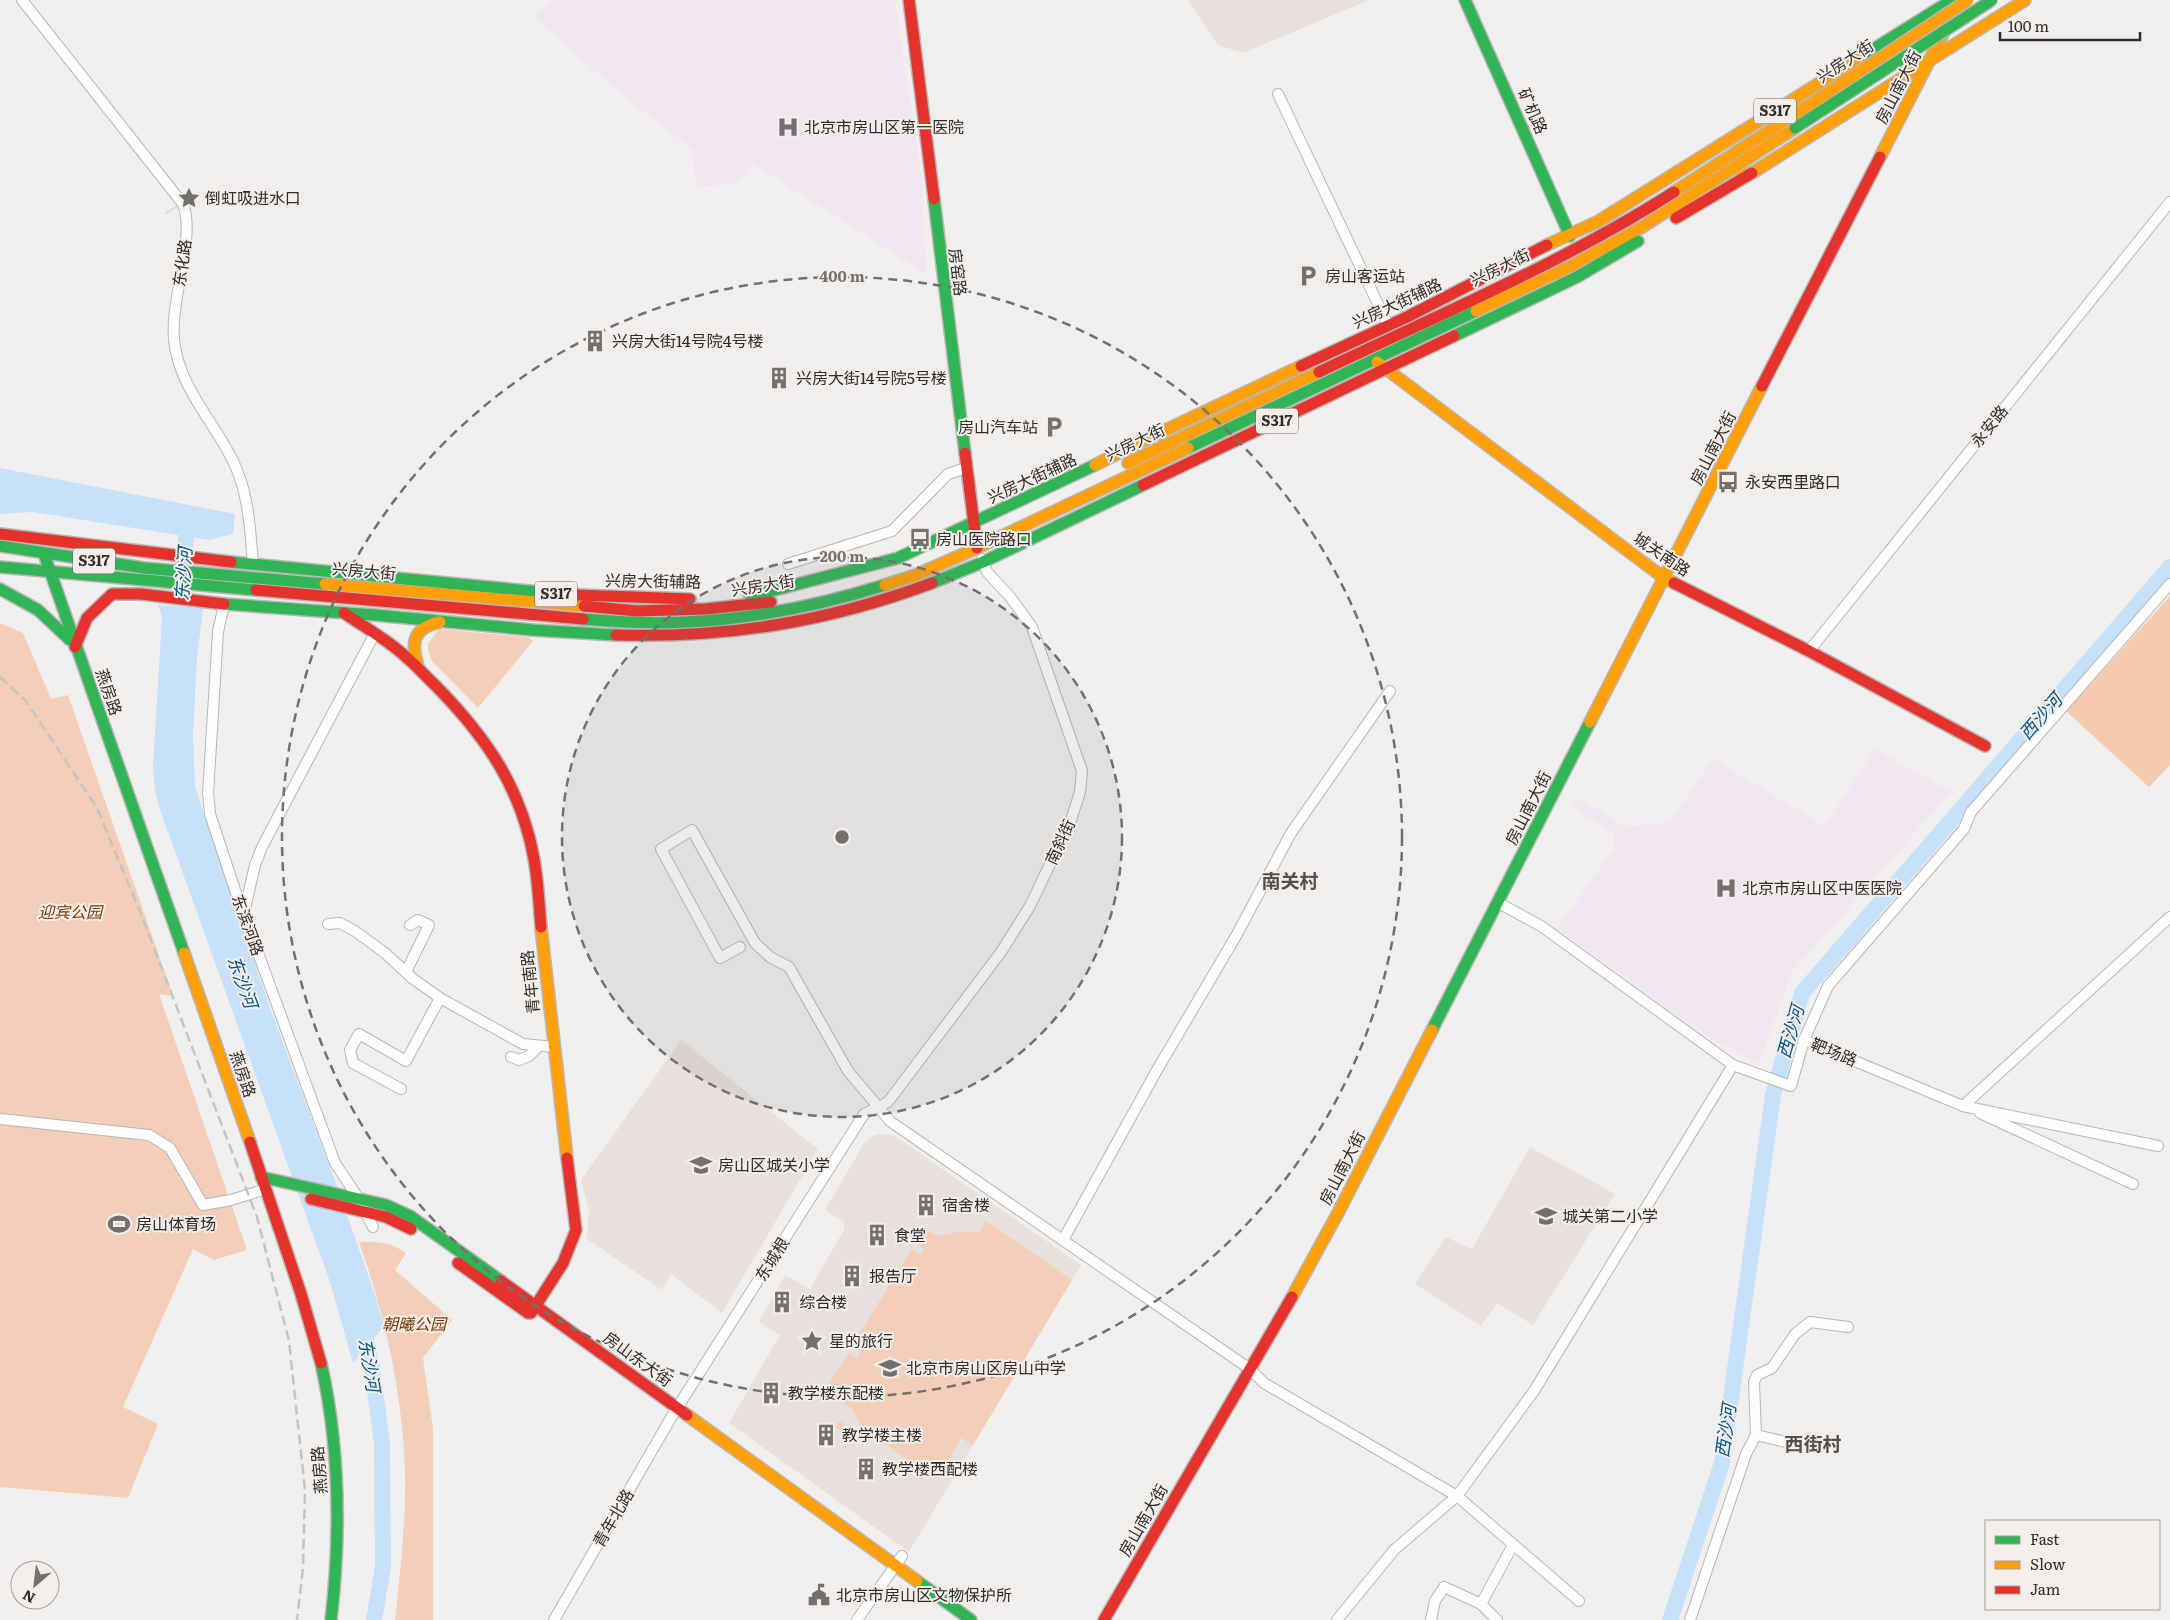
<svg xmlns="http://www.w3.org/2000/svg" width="2170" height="1620" viewBox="0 0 2170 1620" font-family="Literata,'Noto Sans SC',serif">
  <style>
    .built { fill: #e7e0dc }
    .medical { fill: #efe6f0 }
    .green { fill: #f3ceb8 }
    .forest { fill: #f4cbb0 }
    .water { fill: #c6e1f9 }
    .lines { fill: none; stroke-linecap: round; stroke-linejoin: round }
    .stream { stroke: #c6e1f9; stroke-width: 2.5 }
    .river { stroke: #c6e1f9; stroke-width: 16 }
    .street-casing { stroke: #b9b7b6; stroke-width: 12 }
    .fast-casing { stroke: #b9b7b6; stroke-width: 14 }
    .slow-casing { stroke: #b9b7b6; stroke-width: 14 }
    .jam-casing { stroke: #b9b7b6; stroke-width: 14 }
    .street { stroke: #fdfdfc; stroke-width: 10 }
    .fast { stroke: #30b455; stroke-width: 11 }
    .slow { stroke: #ff9f0a; stroke-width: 11 }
    .jam { stroke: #e5322d; stroke-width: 11 }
    .rail { stroke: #c5c4c4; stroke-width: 2.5; stroke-dasharray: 10 5; stroke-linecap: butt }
    .fast-bridge-casing { stroke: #b9b7b6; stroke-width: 14; stroke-linecap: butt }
    .slow-bridge-casing { stroke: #b9b7b6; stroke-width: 14; stroke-linecap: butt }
    .fast-bridge { stroke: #30b455; stroke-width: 11 }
    .slow-bridge { stroke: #ff9f0a; stroke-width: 11 }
    .ring { fill: none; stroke: #737170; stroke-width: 2.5; stroke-dasharray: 9 6 }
    .labels { text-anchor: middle; stroke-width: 4; stroke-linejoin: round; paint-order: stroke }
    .shield { fill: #f3eeeb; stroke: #6a6765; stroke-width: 1 }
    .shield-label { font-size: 15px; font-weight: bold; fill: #2f2d2c }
    .street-label { font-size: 16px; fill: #2f2d2c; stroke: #f3eeeb }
    .poi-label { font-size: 16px; fill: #2f2d2c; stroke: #f3eeeb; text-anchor: start }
    .park-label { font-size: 16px; font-style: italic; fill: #7b3a00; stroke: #f3eeeb }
    .water-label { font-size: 18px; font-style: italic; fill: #065589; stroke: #f3eeeb }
    .quarter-label { font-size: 19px; font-weight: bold; fill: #534f4d; stroke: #f3eeeb }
    .centre { fill: #737170; stroke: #f3eeeb; stroke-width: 2.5 }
    .ring-label { font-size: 15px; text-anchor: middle; font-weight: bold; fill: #737170; stroke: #f3eeeb; stroke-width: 4; stroke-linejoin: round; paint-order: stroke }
  </style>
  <rect width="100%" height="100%" fill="#f1efed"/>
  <g class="built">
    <path d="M1188 0H1369L1243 53 1218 45Z"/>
    <path d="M681 1040 818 1149 722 1313 671 1274 662 1290 587 1239 589 1211 581 1180Z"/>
    <path d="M887 1134 895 1136 1081 1265 909 1552 729 1423 780 1335 759 1322 785 1275 810 1289 845 1228 844 1222 825 1210 866 1140 876 1135Z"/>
    <path d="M1530 1147 1615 1194 1533 1325 1497 1303 1481 1326 1415 1284 1446 1237 1472 1249Z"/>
  </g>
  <g class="medical">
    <path d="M553 0H895L921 175 926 274 752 163 739 183 697 187 692 149 633 104 532 16Z"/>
    <path d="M1875 749 1951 792 1792 972 1759 1064 1711 1039 1557 929 1615 847 1613 833 1572 807 1577 797 1625 827 1671 822 1713 759 1825 826Z"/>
  </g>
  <g class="green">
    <path d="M0 623 23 633 51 699 68 695 173 996 159 994 247 1250 214 1260 193 1249 123 1407 158 1424 128 1498 0 1487Z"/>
    <path d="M439 629 528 637 533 641 478 708 432 661 428 650V644Z"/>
    <path d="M986 1221 1072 1280 973 1445 961 1438 936 1479 868 1432 859 1422 852 1409 825 1390 849 1353 857 1358 861 1352 852 1346 911 1250 921 1255 925 1250 916 1243 921 1234 928 1231 939 1236 957 1232H979Z"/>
    <path d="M359 1242C379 1242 388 1241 406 1253L395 1270 452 1320 423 1358 433 1429V1620H395C401 1564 408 1506 404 1449 399 1379 383 1309 359 1242Z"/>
    <path d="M840 1421 860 1435 858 1442 836 1427Z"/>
  </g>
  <path class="forest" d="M2170 596V765L2149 787 2066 711Z"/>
  <g class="water">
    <path d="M0 468 235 514 233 534 209 540 33 512 0 514Z"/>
    <path d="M158 605 203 608 197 657 193 734 195 787 271 1011 334 1178 374 1292 384 1326 353 1363 330 1282 159 807 155 789 153 767 162 616Z"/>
  </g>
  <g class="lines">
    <g class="stream">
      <path d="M187 199 198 193"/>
      <path d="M166 213 176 207"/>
    </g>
    <g class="river">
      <path d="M180 521 187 522 184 570"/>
      <path d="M363 1324 372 1367 382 1444 383 1567 374 1620"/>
      <path d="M1670 1620 1722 1463 1773 1095 1802 993 2170 567"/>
    </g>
    <g class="street-casing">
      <g id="street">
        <path d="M22 0 183 204C196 236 170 301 174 339 178 386 213 420 233 461 249 494 250 528 253 564"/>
        <path d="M1278 94 1388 325"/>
        <path d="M788 564 892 531 948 474 966 468"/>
        <path d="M224 604 218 632 208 793 210 814 236 893 335 1163 359 1199 373 1227"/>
        <path d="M1809 651 2170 202"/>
        <path d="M1497 902 1541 926 1733 1065 1791 1086 1804 1040 1963 1106 2158 1146"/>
        <path d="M244 913 255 865 262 847 375 633"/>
        <path d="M328 924 340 923 355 931 385 953 412 978 440 998"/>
        <path d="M740 947 720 958 661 849 692 830 755 943 770 957 789 967 848 1071 891 1122 1250 1369 1264 1383 1457 1496 1579 1601"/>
        <path d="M406 972 429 925 418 920 410 925"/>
        <path d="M1804 1040 1828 986 1964 829 1971 812 2170 584"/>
        <path d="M511 1057 519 1060 529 1056 539 1046"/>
        <path d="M401 1089 353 1063 350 1050 359 1034 406 1061 440 998 523 1044 554 1047"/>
        <path d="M1967 1107 1963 1106 2170 917"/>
        <path d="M1980 1113 2133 1184"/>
        <path d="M0 1119 149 1135 170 1148 203 1205 231 1200 266 1189"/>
        <path d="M1063 1240 1157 1070 1236 936 1291 833 1390 691"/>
        <path d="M1756 1435 1754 1382 1757 1375 1772 1368 1795 1334 1810 1322 1848 1327"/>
        <path d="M554 1620 672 1416 864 1114 888 1102 1001 952 1030 906 1071 820 1080 792 1082 771 1032 627 1011 598 987 572 982 559"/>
        <path d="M857 1620 902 1556"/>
        <path d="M1337 1620 1394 1550 1457 1496 1534 1391 1733 1065"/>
        <path d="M1431 1620 1435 1601 1444 1587 1481 1604"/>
        <path d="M1497 1620 1481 1604 1513 1545"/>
        <path d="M1690 1620 1746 1454 1756 1435 1795 1444"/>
      </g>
    </g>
    <g class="fast-casing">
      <g id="fast">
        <path d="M1465 0 1570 236"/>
        <path d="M1861 57 1952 0"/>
        <path d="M934 199 965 453"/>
        <path d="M1454 336 1577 277 1638 241"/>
        <path d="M1188 448 1476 311"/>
        <path d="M0 546 144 568 325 584"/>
        <path d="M44 554 184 953"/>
        <path d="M231 562 550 593"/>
        <path d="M0 567 256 590"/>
        <path d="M932 583 983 562 1143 485"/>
        <path d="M0 589 38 610 70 640"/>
        <path d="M749 594 767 592 898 558 1095 465"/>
        <path d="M224 604 375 615 533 630 616 635"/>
        <path d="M583 619C618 622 652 624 686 622 753 619 821 605 885 585"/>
        <path d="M1432 1030 1590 722"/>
        <path d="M261 1177 386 1205 410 1216 501 1281"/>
        <path d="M321 1363C340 1448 341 1534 331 1620"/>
        <path d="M917 1581 971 1620"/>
      </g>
    </g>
    <g class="slow-casing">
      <g id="slow">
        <path d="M1880 157 1947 26"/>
        <path d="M1742 176 1752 173 2025 0"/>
        <path d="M1674 192 1792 116"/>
        <path d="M1547 245 1599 221 1861 57"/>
        <path d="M1476 311 1569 267 1642 227 1795 128"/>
        <path d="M1377 362 1664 578 1674 583"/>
        <path d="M1128 463 1319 372"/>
        <path d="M1095 465 1136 444 1301 366"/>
        <path d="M325 584 584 606"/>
        <path d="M885 585 916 575 977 548 1188 448"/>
        <path d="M418 667C411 643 412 628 440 622"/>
        <path d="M1590 722 1762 386"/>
        <path d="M541 927 567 1158"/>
        <path d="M184 953 250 1142"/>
        <path d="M1292 1297 1339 1211 1432 1030"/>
        <path d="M687 1415 917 1581"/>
      </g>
    </g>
    <g class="jam-casing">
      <g id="jam">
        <path d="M909 0 934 199"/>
        <path d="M1676 218 1752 173"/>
        <path d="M1301 366 1407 317 1547 245"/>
        <path d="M1319 372C1438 315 1563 263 1674 192"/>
        <path d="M1762 386 1880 157"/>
        <path d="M965 453 977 548"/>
        <path d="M1143 485 1454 336"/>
        <path d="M0 534 231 562"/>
        <path d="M1674 583 1809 651 1985 746"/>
        <path d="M256 590 583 619"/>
        <path d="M577 595 690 599"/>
        <path d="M584 606 637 611 706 609 771 602"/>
        <path d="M344 613C364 627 388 640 406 657 417 666 426 677 436 686 486 737 521 787 534 859 538 881 539 904 541 927"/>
        <path d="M616 635C727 638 828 622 932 583"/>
        <path d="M75 647 87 618 112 594H141L224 604"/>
        <path d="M250 1142 301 1294 321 1363"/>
        <path d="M311 1199 386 1217 411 1229"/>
        <path d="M458 1263 528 1313"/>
        <path d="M501 1281 687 1415"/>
        <path d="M531 1313 563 1263 576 1230 567 1158"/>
        <path d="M1104 1620 1292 1297"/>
      </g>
    </g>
    <use href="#street" class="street"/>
    <use href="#fast" class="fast"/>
    <use href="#slow" class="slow"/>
    <use href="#jam" class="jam"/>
    <path class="rail" d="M0 677 26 701 97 808 143 919 257 1217 289 1341 305 1490 303 1567 297 1620"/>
    <g class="fast-bridge-casing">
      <path id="fast-bridge" d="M1795 128 1992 0"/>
    </g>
    <g class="slow-bridge-casing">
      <path id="slow-bridge" d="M1792 116 1968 0"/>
    </g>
    <use href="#fast-bridge" class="fast-bridge"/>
    <use href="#slow-bridge" class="slow-bridge"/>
  </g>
  <circle cx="842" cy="837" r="280" fill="#737170" fill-opacity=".12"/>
  <g class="ring">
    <circle cx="842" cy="837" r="280"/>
    <circle cx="842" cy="837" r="560"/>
  </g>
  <defs>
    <g id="hospital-bare" transform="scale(1.725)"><path d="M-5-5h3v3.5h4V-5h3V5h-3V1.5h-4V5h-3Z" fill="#737170" stroke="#f3eeeb" stroke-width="2.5" paint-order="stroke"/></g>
    <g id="sight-bare" transform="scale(1.725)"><path d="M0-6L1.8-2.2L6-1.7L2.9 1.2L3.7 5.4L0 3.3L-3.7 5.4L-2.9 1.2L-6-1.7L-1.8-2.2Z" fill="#737170" stroke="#f3eeeb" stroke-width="2.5" paint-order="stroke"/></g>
    <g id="parking-bare" transform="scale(1.725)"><path d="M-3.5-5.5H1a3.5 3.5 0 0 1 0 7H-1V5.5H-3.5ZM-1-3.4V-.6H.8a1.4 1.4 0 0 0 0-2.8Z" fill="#737170" stroke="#f3eeeb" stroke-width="2.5" paint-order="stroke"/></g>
    <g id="building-bare" transform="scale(1.725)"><path d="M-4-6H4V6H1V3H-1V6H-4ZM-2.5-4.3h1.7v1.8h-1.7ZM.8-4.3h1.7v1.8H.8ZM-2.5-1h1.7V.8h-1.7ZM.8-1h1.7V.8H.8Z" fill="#737170" stroke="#f3eeeb" stroke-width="2.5" paint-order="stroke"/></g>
    <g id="bus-bare" transform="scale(1.725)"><path d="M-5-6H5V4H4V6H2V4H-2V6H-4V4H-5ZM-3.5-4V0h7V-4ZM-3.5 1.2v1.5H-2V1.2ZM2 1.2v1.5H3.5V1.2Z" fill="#737170" stroke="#f3eeeb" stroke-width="2.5" paint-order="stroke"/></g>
    <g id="school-bare" transform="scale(1.725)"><path d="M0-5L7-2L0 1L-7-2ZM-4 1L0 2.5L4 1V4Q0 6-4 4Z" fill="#737170" stroke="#f3eeeb" stroke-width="2.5" paint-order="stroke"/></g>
    <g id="stadium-bare" transform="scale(1.725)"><path d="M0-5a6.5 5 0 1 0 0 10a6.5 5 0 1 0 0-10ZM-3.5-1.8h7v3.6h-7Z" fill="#737170" stroke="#f3eeeb" stroke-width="2.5" paint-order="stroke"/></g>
    <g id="civic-bare" transform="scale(1.725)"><path d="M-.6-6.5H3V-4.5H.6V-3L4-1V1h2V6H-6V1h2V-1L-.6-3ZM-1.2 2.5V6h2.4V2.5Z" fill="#737170" stroke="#f3eeeb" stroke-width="2.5" paint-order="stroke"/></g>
  </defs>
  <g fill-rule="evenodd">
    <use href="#hospital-bare" x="788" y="127"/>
    <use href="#sight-bare" x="189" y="198"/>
    <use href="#parking-bare" x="1308" y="276"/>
    <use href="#building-bare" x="595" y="341"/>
    <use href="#building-bare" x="779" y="378"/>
    <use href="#parking-bare" x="1054" y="427"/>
    <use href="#bus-bare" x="1728" y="482"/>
    <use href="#bus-bare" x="920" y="539"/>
    <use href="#hospital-bare" x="1726" y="888"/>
    <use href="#school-bare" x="701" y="1165"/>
    <use href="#building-bare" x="926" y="1205"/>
    <use href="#school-bare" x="1546" y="1216"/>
    <use href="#stadium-bare" x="119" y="1224"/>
    <use href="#building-bare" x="877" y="1235"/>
    <use href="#building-bare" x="852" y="1276"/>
    <use href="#building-bare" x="782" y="1302"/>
    <use href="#sight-bare" x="812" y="1341"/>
    <use href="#school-bare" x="890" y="1368"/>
    <use href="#building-bare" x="771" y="1393"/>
    <use href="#building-bare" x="826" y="1435"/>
    <use href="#building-bare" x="866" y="1469"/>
    <use href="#civic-bare" x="819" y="1595"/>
  </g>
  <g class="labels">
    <g class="shield">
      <rect x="1754" y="98.5" width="42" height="25" rx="4"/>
      <rect x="1256" y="408.5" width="42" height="25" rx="4"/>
      <rect x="73" y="548.5" width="42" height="25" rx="4"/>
      <rect x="535" y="581.5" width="42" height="25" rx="4"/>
    </g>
    <g class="shield-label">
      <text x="1775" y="116">S317</text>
      <text x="1277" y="426">S317</text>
      <text x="94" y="566">S317</text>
      <text x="556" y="599">S317</text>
    </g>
    <g class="street-label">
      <text transform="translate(1845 61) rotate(-33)" y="6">兴房大街</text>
      <text transform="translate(1898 87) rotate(-63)" y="6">房山南大街</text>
      <text transform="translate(1533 111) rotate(66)" y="6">矿机路</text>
      <text transform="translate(182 263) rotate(-82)" y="6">东化路</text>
      <text transform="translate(1500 267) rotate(-26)" y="6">兴房大街</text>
      <text transform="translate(958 272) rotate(83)" y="6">房窑路</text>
      <text transform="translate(1397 303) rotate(-25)" y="6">兴房大街辅路</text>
      <text transform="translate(1989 426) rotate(-51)" y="6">永安路</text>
      <text transform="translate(1135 442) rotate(-26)" y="6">兴房大街</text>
      <text transform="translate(1713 448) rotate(-63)" y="6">房山南大街</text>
      <text transform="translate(1032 478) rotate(-25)" y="6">兴房大街辅路</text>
      <text transform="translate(1662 554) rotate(34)" y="6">城关南路</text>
      <text transform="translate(364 571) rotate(5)" y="6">兴房大街</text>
      <text transform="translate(653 581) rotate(1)" y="6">兴房大街辅路</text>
      <text transform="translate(763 585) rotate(-9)" y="6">兴房大街</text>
      <text transform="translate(109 692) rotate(71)" y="6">燕房路</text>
      <text transform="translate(1528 808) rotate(-63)" y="6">房山南大街</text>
      <text transform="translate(1060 842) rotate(-65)" y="6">南斜街</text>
      <text transform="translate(248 925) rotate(70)" y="6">东滨河路</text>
      <text transform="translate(530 982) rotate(-96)" y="6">青年南路</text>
      <text transform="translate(1834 1052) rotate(22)" y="6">靶场路</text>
      <text transform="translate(243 1074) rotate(71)" y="6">燕房路</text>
      <text transform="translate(1342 1168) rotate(-63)" y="6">房山南大街</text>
      <text transform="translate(772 1259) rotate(-58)" y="6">东城根</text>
      <text transform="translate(638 1359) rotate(36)" y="6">房山东大街</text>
      <text transform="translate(319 1470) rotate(-95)" y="6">燕房路</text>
      <text transform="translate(613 1518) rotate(-60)" y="6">青年北路</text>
      <text transform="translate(1143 1520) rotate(-60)" y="6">房山南大街</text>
    </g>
    <g class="poi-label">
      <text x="804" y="133">北京市房山区第一医院</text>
      <text x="205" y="204">倒虹吸进水口</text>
      <text x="1325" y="282">房山客运站</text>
      <text x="612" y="347">兴房大街14号院4号楼</text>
      <text x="796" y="384">兴房大街14号院5号楼</text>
      <text x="1038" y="433" text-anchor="end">房山汽车站</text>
      <text x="1745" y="488">永安西里路口</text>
      <text x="936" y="545">房山医院路口</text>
      <text x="1742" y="894">北京市房山区中医医院</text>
      <text x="718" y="1171">房山区城关小学</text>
      <text x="942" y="1211">宿舍楼</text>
      <text x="1562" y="1222">城关第二小学</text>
      <text x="136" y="1230">房山体育场</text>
      <text x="894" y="1241">食堂</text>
      <text x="869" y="1282">报告厅</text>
      <text x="799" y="1308">综合楼</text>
      <text x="829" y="1347">星的旅行</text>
      <text x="906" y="1374">北京市房山区房山中学</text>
      <text x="788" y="1399">教学楼东配楼</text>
      <text x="842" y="1441">教学楼主楼</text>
      <text x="882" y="1475">教学楼西配楼</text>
      <text x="836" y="1601">北京市房山区文物保护所</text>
    </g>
    <g class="park-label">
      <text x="70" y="918">迎宾公园</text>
      <text x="414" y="1330">朝曦公园</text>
    </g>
    <g class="water-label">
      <text transform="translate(184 574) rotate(-86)" y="6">东沙河</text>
      <text transform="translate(2041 717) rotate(-49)" y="6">西沙河</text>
      <text transform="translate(242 982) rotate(70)" y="6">东沙河</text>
      <text transform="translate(1791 1032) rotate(-74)" y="6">西沙河</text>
      <text transform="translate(369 1365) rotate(81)" y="6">东沙河</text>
      <text transform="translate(1726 1431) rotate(-82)" y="6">西沙河</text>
    </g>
    <g class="quarter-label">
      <text x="1290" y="888">南关村</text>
      <text x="1813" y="1451">西街村</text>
    </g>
  </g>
  <circle cx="842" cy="837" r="8" class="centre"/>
  <g class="ring-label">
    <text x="842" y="282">400 m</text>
    <text x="842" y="562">200 m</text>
  </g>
  <rect x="1985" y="1520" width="175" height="90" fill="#f3eeeb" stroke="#a5a19f"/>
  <rect x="1995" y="1536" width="25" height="8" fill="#30b455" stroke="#a5a19f"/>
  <text x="2030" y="1545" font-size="15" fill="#2f2d2c">Fast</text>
  <rect x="1995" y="1561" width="25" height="8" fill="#ff9f0a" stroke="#a5a19f"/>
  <text x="2030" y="1570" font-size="15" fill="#2f2d2c">Slow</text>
  <rect x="1995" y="1586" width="25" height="8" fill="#e5322d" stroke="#a5a19f"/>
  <text x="2030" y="1595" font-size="15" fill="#2f2d2c">Jam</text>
  <g transform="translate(35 1585) rotate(208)"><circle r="24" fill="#f3eeeb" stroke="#a5a19f"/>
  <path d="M0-4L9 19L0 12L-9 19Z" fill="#737170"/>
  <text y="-8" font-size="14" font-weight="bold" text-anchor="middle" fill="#2f2d2c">N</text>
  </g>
  <path d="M2000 32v8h140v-8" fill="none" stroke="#2f2d2c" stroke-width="2.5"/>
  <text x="2008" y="32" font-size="15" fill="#2f2d2c" stroke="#f3eeeb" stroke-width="4" paint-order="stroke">100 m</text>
</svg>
